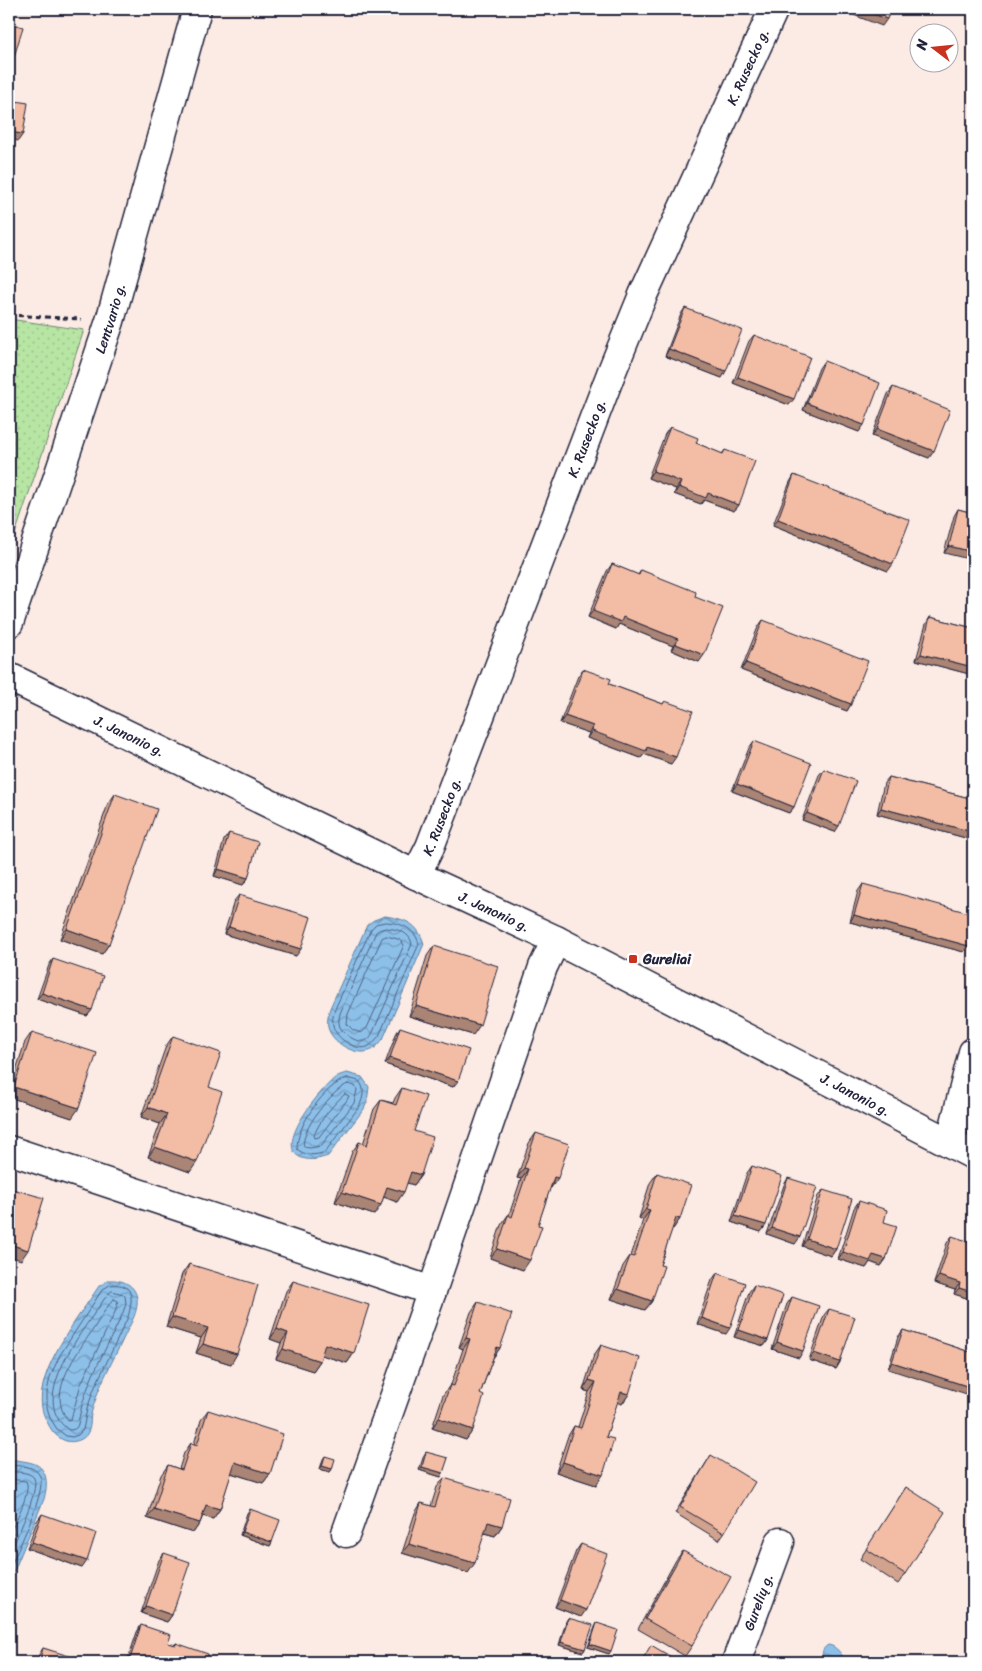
<svg xmlns="http://www.w3.org/2000/svg" width="982" height="1671" viewBox="0 0 982 1671" font-family="Sriracha,sans-serif">
  <style>
    .grass { fill: url(#grass-dots); stroke: #6c846f }
    .water { fill: url(#water-waves); stroke: #6281a3 }
    .lines { fill: none; stroke-linecap: round; stroke-linejoin: round }
    .shore { stroke: #4d6181; stroke-width: 1 }
    .street-casing { stroke: #22223b; stroke-width: 31 }
    .secondary-casing { stroke: #22223b; stroke-width: 31 }
    .path { stroke: #22223b; stroke-width: 3; stroke-dasharray: 5 4; stroke-linecap: butt }
    .street { stroke: #fff; stroke-width: 28 }
    .secondary { stroke: #fff; stroke-width: 28 }
    .wall { fill: #d1a38e; stroke: #22223b }
    .shaded-wall { fill: #aa8474; stroke: #22223b }
    .building { fill: #f3bda5; stroke: #22223b }
    .poi-dot { fill: #c8321e; stroke: #fff; stroke-width: 2 }
    .labels { text-anchor: middle; stroke-width: 5; stroke-linejoin: round; paint-order: stroke }
    .street-label { font-size: 14px; fill: #22223b; stroke: #fff }
    .poi-label { font-size: 14px; font-weight: bold; fill: #22223b; stroke: #fff; text-anchor: start }
  </style>
  <defs>
    <pattern id="grass-dots" width="8" height="8" patternUnits="userSpaceOnUse" patternTransform="scale(1.25)"><rect width="8" height="8" fill="#b7e5a3"/><path d="M2 2h.1M6 6h.1" fill="none" stroke="#9dc48d" stroke-width="1.8" stroke-linecap="round"/></pattern>
    <pattern id="water-waves" width="16" height="10" patternUnits="userSpaceOnUse" patternTransform="scale(1.25)"><rect width="16" height="10" fill="#8dc0e9"/><path d="M0 5q4-4 8 0t8 0" fill="none" stroke="#739cbe"/></pattern>
  </defs>
  <rect width="100%" height="100%" fill="#fbebe4"/>
  <filter id="ink" filterUnits="userSpaceOnUse"><feTurbulence type="fractalNoise" baseFrequency=".02" numOctaves="2"/><feDisplacementMap in="SourceGraphic" scale="10" xChannelSelector="R" yChannelSelector="G"/><feConvolveMatrix kernelMatrix="1 2 1 2 8 2 1 2 1" color-interpolation-filters="sRGB"/></filter>
  <g filter="url(#ink)">
    <path class="grass" d="M9 319 84 330 9 552Z"/>
    <g class="water">
      <path d="M385 916C405 919 418 923 424 944L383 1039C379 1044 375 1049 369 1051 354 1056 331 1042 328 1027 327 1021 328 1014 330 1008L367 925 374 920Z"/>
      <path d="M347 1073 362 1077 369 1087 367 1102 364 1109 328 1156C319 1159 311 1161 302 1158 271 1147 322 1088 336 1077 339 1075 343 1074 347 1073Z"/>
      <path d="M109 1280C125 1279 139 1287 137 1305 136 1315 130 1325 126 1333 117 1353 106 1372 98 1392 96 1399 93 1406 91 1414 90 1419 91 1427 88 1432 86 1437 81 1440 76 1441 66 1444 56 1437 51 1429 47 1422 43 1415 42 1408 35 1370 79 1317 99 1286Z"/>
      <path d="M16 1460C22 1461 32 1462 37 1465 49 1472 47 1488 44 1499L9 1583V1461Z"/>
      <path d="M828 1645C837 1646 842 1655 846 1662H823C823 1654 820 1650 828 1645Z"/>
    </g>
    <g class="lines">
      <g class="shore">
        <path d="M386 922C401 923 415 928 419 944L379 1036C375 1040 372 1045 367 1047 355 1051 335 1038 333 1025 332 1020 333 1015 335 1009L371 929 376 924Z"/>
        <path d="M386 928C397 929 410 932 412 944L373 1032C371 1036 369 1040 364 1041 356 1043 344 1034 340 1027 338 1022 339 1016 341 1011L376 932 379 930Z"/>
        <path d="M387 936 401 940 404 945 367 1028 361 1033 353 1030 347 1024 348 1014 382 938Z"/>
        <path d="M347 1078 359 1081C366 1089 363 1098 359 1107L325 1152C315 1156 305 1156 297 1149 296 1126 325 1085 347 1078Z"/>
        <path d="M348 1084 355 1086 357 1090 354 1103 321 1146 310 1148 304 1147C299 1131 333 1089 348 1084Z"/>
        <path d="M345 1094 349 1096 347 1100 319 1137 315 1138 314 1135C321 1119 332 1105 345 1094Z"/>
        <path d="M110 1285C135 1282 133 1299 128 1317L94 1389 87 1409 83 1430 78 1435 72 1437 66 1436 57 1429 50 1418 47 1407V1392L50 1377 60 1355 102 1290Z"/>
        <path d="M112 1291 123 1294 125 1296 126 1304 122 1315C107 1348 86 1381 79 1418 78 1425 78 1430 69 1430 24 1399 87 1326 107 1295Z"/>
        <path d="M114 1299 118 1301 115 1312 81 1384 71 1419 68 1420C45 1393 78 1352 94 1328 100 1319 106 1307 114 1299Z"/>
        <path d="M9 1466C19 1465 35 1465 40 1476 47 1492 16 1552 9 1571"/>
        <path d="M9 1472C15 1472 30 1471 34 1478 40 1490 15 1541 9 1554"/>
        <path d="M9 1479 26 1481C32 1491 14 1524 9 1535"/>
      </g>
      <g class="street-casing">
        <g id="street">
          <path id="s1" d="M9 677 416 875 556 940 973 1155"/>
          <path id="s2" d="M416 875 430 847 612 371 643 295 774 9"/>
          <path d="M950 1143 973 1052"/>
          <path d="M9 1150 432 1291"/>
          <path d="M346 1533 432 1291 543 967 556 940"/>
          <path id="s3" d="M736 1662 780 1542"/>
        </g>
      </g>
      <g class="secondary-casing">
        <g id="secondary">
          <path id="s4" d="M9 623 110 321 197 9"/>
        </g>
      </g>
      <g class="path">
        <path d="M9 9H10"/>
        <path d="M9 315 82 319"/>
      </g>
      <use href="#street" class="street"/>
      <use href="#secondary" class="secondary"/>
    </g>
    <g class="wall">
      <path d="M685 308 722 378 665 356 681 314Z"/>
      <path d="M754 335 789 405 733 383 749 341Z"/>
      <path d="M824 361 859 432 803 410 819 368Z"/>
      <path d="M893 387 929 458 872 436 888 394Z"/>
      <path d="M670 427 696 443 722 454 725 450 739 505 734 511 704 500 701 504 674 494 676 489 648 478 665 434Z"/>
      <path d="M794 475 888 571 773 525 790 482Z"/>
      <path d="M958 509 973 513 944 553 954 516Z"/>
      <path d="M612 564 638 575 641 570 695 597 699 662 671 650 673 646 619 624 616 629 588 617 607 571Z"/>
      <path d="M930 617 973 628V675L916 660 926 624Z"/>
      <path d="M763 620 851 704 847 711 741 670 758 627Z"/>
      <path d="M583 669 609 684 663 704 665 701 671 764 644 754 641 758 587 738 589 733 560 723 578 676Z"/>
      <path d="M754 741 794 807 789 813 732 791 749 748Z"/>
      <path d="M824 769 835 832 802 820 819 775Z"/>
      <path d="M889 777 973 799V840L877 814 884 783Z"/>
      <path d="M115 794 109 944 102 954 60 939 108 804Z"/>
      <path d="M229 833 248 878 243 885 214 876 224 840Z"/>
      <path d="M863 884 969 946 964 952 850 922 858 891Z"/>
      <path d="M239 895 296 956 224 934 234 901Z"/>
      <path d="M434 946 473 1035 409 1016 427 956Z"/>
      <path d="M53 959 92 1010 87 1016 37 999 49 965Z"/>
      <path d="M400 1027 453 1087 385 1064 396 1034Z"/>
      <path d="M32 1032 72 1118 9 1097V1092L25 1042Z"/>
      <path d="M173 1036 209 1087 190 1172 148 1157 160 1124 141 1117 166 1046Z"/>
      <path d="M402 1088 414 1131 421 1175 414 1185 407 1183 397 1202 384 1197 374 1215 335 1202 352 1152 359 1142 363 1144 374 1109 381 1100 393 1103 395 1098Z"/>
      <path d="M536 1133 550 1188 523 1270 490 1258 501 1225 508 1215H509L521 1179 517 1178 529 1143Z"/>
      <path d="M752 1166 761 1232 731 1222 747 1173Z"/>
      <path d="M657 1173 680 1219 673 1229 672 1228 660 1265 652 1301 645 1310 611 1299 623 1266 630 1256H631L643 1220 639 1218 650 1183Z"/>
      <path d="M788 1178 795 1244 767 1234 784 1185Z"/>
      <path d="M823 1190 836 1249 831 1256 802 1246 818 1196Z"/>
      <path d="M859 1201 884 1222 886 1259 881 1266 870 1262 866 1268 838 1259 854 1208Z"/>
      <path d="M952 1236 973 1300 954 1294 955 1290 934 1283 947 1243Z"/>
      <path d="M189 1264 231 1364 196 1353 201 1338 166 1327 182 1274Z"/>
      <path d="M717 1273 726 1334 697 1324 712 1280Z"/>
      <path d="M293 1281 354 1353 347 1363 322 1355 320 1361 313 1371 276 1359 281 1343 270 1339 286 1291Z"/>
      <path d="M754 1285 768 1340 764 1346 734 1337 749 1292Z"/>
      <path d="M792 1297 799 1358 772 1349 787 1304Z"/>
      <path d="M478 1302 500 1348 493 1358 480 1394 473 1430 466 1440 432 1428 443 1395 450 1385H451L463 1349 459 1347 471 1312Z"/>
      <path d="M829 1309 840 1362 836 1369 809 1360 824 1315Z"/>
      <path d="M903 1330 973 1353 888 1369 898 1337Z"/>
      <path d="M601 1345 629 1394 622 1404 617 1402 606 1437 596 1485 556 1472 568 1436 574 1426 578 1427 589 1392 583 1390 594 1355Z"/>
      <path d="M208 1410 270 1474 263 1483 231 1473 220 1509 213 1519 203 1516 200 1523 193 1533 147 1518 161 1475 168 1465 179 1469 184 1453 191 1443 194 1444 201 1420Z"/>
      <path d="M426 1452 443 1473 441 1477 419 1470 424 1455Z"/>
      <path d="M711 1455 724 1533 719 1540 675 1513Z"/>
      <path d="M325 1456 332 1469 330 1472 320 1469 323 1459Z"/>
      <path d="M444 1478 502 1526 495 1536 484 1533 468 1573 402 1553 415 1513 421 1503 431 1506 437 1487Z"/>
      <path d="M906 1487 905 1574 898 1584 860 1559Z"/>
      <path d="M250 1509 272 1542 270 1546 240 1535 247 1513Z"/>
      <path d="M42 1514 82 1568 27 1548 37 1521Z"/>
      <path d="M581 1544V1617L555 1607 576 1551Z"/>
      <path d="M683 1551 692 1646 685 1656 638 1629 676 1560Z"/>
      <path d="M164 1553 172 1615 167 1622 141 1613 159 1560Z"/>
      <path d="M568 1618 585 1649 583 1652 559 1645 566 1621Z"/>
      <path d="M597 1623 609 1654 588 1647 595 1627Z"/>
      <path d="M141 1625 168 1643 175 1645 176 1643 206 1662H127L137 1632Z"/>
      <path d="M43 1648 81 1662H35L37 1658Z"/>
    </g>
    <g class="shaded-wall">
      <path d="M838 9H860L887 19 882 26Z"/>
      <path d="M9 55 14 57 12 60 9 59Z"/>
      <path d="M9 132 23 134 18 141 9 139Z"/>
      <path d="M669 349 726 371 722 378 665 356Z"/>
      <path d="M738 377 794 399 789 405 733 383Z"/>
      <path d="M807 403 864 425 859 432 803 410Z"/>
      <path d="M877 429 934 451 929 458 872 436Z"/>
      <path d="M653 471 681 482 676 489 648 478Z"/>
      <path d="M679 487 708 493 739 505 734 511 704 500 701 504 674 494Z"/>
      <path d="M778 519 893 564 888 571 773 525Z"/>
      <path d="M949 546 973 552V560L944 553Z"/>
      <path d="M593 611 623 617 678 639 673 646 619 624 616 629 588 617Z"/>
      <path d="M676 644 704 655 699 662 671 650Z"/>
      <path d="M921 654 973 667V675L916 660Z"/>
      <path d="M746 663 851 704 847 711 741 670Z"/>
      <path d="M565 716 593 726 589 733 560 723Z"/>
      <path d="M592 731 647 747 676 757 671 764 644 754 641 758 587 738Z"/>
      <path d="M737 784 794 807 789 813 732 791Z"/>
      <path d="M881 808 973 832V840L877 814Z"/>
      <path d="M807 813 839 826 835 832 802 820Z"/>
      <path d="M218 869 248 878 243 885 214 876Z"/>
      <path d="M854 915 969 946 964 952 850 922Z"/>
      <path d="M229 927 301 949 296 956 224 934Z"/>
      <path d="M67 929 109 944 102 954 60 939Z"/>
      <path d="M42 993 92 1010 87 1016 37 999Z"/>
      <path d="M416 1006 480 1025 473 1035 409 1016Z"/>
      <path d="M390 1058 458 1081 453 1087 385 1064Z"/>
      <path d="M14 1087 79 1108 72 1118 9 1097V1094Z"/>
      <path d="M148 1107 167 1114 160 1124 141 1117Z"/>
      <path d="M155 1147 197 1162 190 1172 148 1157Z"/>
      <path d="M524 1168 528 1169 521 1179 517 1178Z"/>
      <path d="M411 1172 421 1175 414 1185 404 1182Z"/>
      <path d="M554 1177 558 1178 551 1188Z"/>
      <path d="M387 1187 404 1192 397 1202 381 1196Z"/>
      <path d="M342 1192 381 1205 374 1215 335 1202Z"/>
      <path d="M646 1209 650 1210 643 1220 639 1218Z"/>
      <path d="M735 1216 766 1225 761 1232 731 1222Z"/>
      <path d="M676 1218 680 1219 673 1229 669 1227Z"/>
      <path d="M772 1228 800 1237 795 1244 767 1234Z"/>
      <path d="M807 1239 836 1249 831 1256 802 1246Z"/>
      <path d="M9 1244 28 1250 21 1260 9 1256Z"/>
      <path d="M497 1249 530 1260 523 1270 490 1258Z"/>
      <path d="M843 1252 873 1255 886 1259 881 1266 870 1262 866 1268 838 1259Z"/>
      <path d="M939 1276 960 1283 955 1290 934 1283Z"/>
      <path d="M959 1288 973 1292V1300L954 1294Z"/>
      <path d="M618 1289 652 1301 645 1310 611 1299Z"/>
      <path d="M172 1317 208 1328 201 1338 166 1327Z"/>
      <path d="M702 1318 730 1328 726 1334 697 1324Z"/>
      <path d="M277 1329 288 1333 281 1343 270 1339Z"/>
      <path d="M739 1330 768 1340 764 1346 734 1337Z"/>
      <path d="M466 1338 470 1339 463 1349 459 1347Z"/>
      <path d="M777 1342 803 1351 799 1358 772 1349Z"/>
      <path d="M203 1344 237 1354 231 1364 196 1353Z"/>
      <path d="M325 1344 354 1353 347 1363 318 1354Z"/>
      <path d="M497 1347 500 1348 493 1358 490 1356Z"/>
      <path d="M283 1349 320 1361 313 1371 276 1359Z"/>
      <path d="M814 1353 840 1362 836 1369 809 1360Z"/>
      <path d="M892 1362 973 1388V1396L888 1369Z"/>
      <path d="M589 1380 596 1382 589 1392 583 1390Z"/>
      <path d="M621 1392 629 1394 622 1404 614 1401Z"/>
      <path d="M439 1418 473 1430 466 1440 432 1428Z"/>
      <path d="M235 1462 270 1474 263 1483 228 1472Z"/>
      <path d="M563 1462 603 1475 596 1485 556 1472Z"/>
      <path d="M322 1466 332 1469 330 1472 320 1469Z"/>
      <path d="M422 1467 443 1473 441 1477 419 1470Z"/>
      <path d="M206 1505 220 1509 213 1519 199 1515Z"/>
      <path d="M154 1509 200 1523 193 1533 147 1518Z"/>
      <path d="M488 1522 502 1526 495 1536 481 1532Z"/>
      <path d="M242 1532 272 1542 270 1546 240 1535Z"/>
      <path d="M32 1542 87 1561 82 1568 27 1548Z"/>
      <path d="M409 1544 475 1563 468 1573 402 1553Z"/>
      <path d="M560 1600 586 1610 581 1617 555 1607Z"/>
      <path d="M146 1606 172 1615 167 1622 141 1613Z"/>
      <path d="M561 1642 585 1649 583 1652 559 1645Z"/>
      <path d="M590 1644 611 1651 609 1654 588 1647Z"/>
    </g>
    <g class="building">
      <path d="M860 9H891L887 19Z"/>
      <path d="M9 23 23 27 14 57 9 55Z"/>
      <path d="M9 100 28 103 23 134 9 132Z"/>
      <path d="M685 308 742 330 726 371 669 349Z"/>
      <path d="M754 335 810 357 794 399 738 377Z"/>
      <path d="M824 361 880 383 864 425 807 403Z"/>
      <path d="M893 387 950 410 934 451 877 429Z"/>
      <path d="M670 427 698 438 696 443 723 454 725 450 755 461 739 505 708 493 706 498 679 487 681 482 653 471Z"/>
      <path d="M794 475 910 520 893 564 778 519Z"/>
      <path d="M958 509 973 513V552L949 546Z"/>
      <path d="M612 564 639 575 641 570 696 592 695 597 723 608 704 655 676 644 678 639 623 617 621 622 593 611Z"/>
      <path d="M930 617 973 628V667L921 654Z"/>
      <path d="M763 620 868 661 851 704 746 663Z"/>
      <path d="M583 669 611 679 609 684 663 704 665 701 693 711 676 757 647 747 646 751 592 731 593 726 565 716Z"/>
      <path d="M754 741 811 763 794 807 737 784Z"/>
      <path d="M824 769 856 781 839 826 807 813Z"/>
      <path d="M889 777 973 799V832L881 808Z"/>
      <path d="M115 794 157 809 109 944 67 929Z"/>
      <path d="M229 833 258 842 248 878 218 869Z"/>
      <path d="M863 884 973 914V929L969 946 854 915Z"/>
      <path d="M239 895 311 917 301 949 229 927Z"/>
      <path d="M434 946 498 966 480 1025 416 1006Z"/>
      <path d="M53 959 103 976 92 1010 42 993Z"/>
      <path d="M400 1027 469 1050 458 1081 390 1058Z"/>
      <path d="M32 1032 97 1053 79 1108 14 1087Z"/>
      <path d="M173 1036 221 1053 209 1087 222 1092 197 1162 155 1147 167 1114 148 1107Z"/>
      <path d="M402 1088 426 1096 414 1131 433 1137 421 1175 411 1172 404 1192 387 1187 381 1205 342 1192 359 1142 367 1145 381 1100 396 1105Z"/>
      <path d="M536 1133 569 1144 558 1178 554 1177 538 1225 542 1226 530 1260 497 1249 508 1215 512 1217 528 1169 524 1168Z"/>
      <path d="M752 1166 782 1176 766 1225 735 1216Z"/>
      <path d="M657 1173 691 1185 680 1219 676 1218 660 1265 664 1266 652 1301 618 1289 630 1256 634 1257 650 1210 646 1209Z"/>
      <path d="M788 1178 817 1187 800 1237 772 1228Z"/>
      <path d="M9 1188 44 1198 28 1250 9 1244Z"/>
      <path d="M823 1190 852 1199 836 1249 807 1239Z"/>
      <path d="M859 1201 887 1210 884 1222 897 1226 886 1259 873 1255 870 1261 843 1252Z"/>
      <path d="M952 1236 973 1243V1292L959 1288 960 1283 939 1276Z"/>
      <path d="M189 1264 258 1285 237 1354 203 1344 208 1328 172 1317Z"/>
      <path d="M717 1273 745 1283 730 1328 702 1318Z"/>
      <path d="M293 1281 369 1305 354 1353 325 1344 320 1361 283 1349 288 1333 277 1329Z"/>
      <path d="M754 1285 783 1295 768 1340 739 1330Z"/>
      <path d="M792 1297 819 1306 803 1351 777 1342Z"/>
      <path d="M478 1302 512 1314 500 1348 497 1347 480 1394 484 1396 473 1430 439 1418 450 1385 454 1386 470 1339 466 1338Z"/>
      <path d="M829 1309 855 1317 840 1362 814 1353Z"/>
      <path d="M903 1330 973 1353V1388L892 1362Z"/>
      <path d="M601 1345 640 1358 629 1394 621 1392 606 1437 614 1439 603 1475 563 1462 574 1426 581 1428 596 1382 589 1380Z"/>
      <path d="M208 1410 283 1434 270 1474 235 1462 220 1509 206 1505 200 1523 154 1509 168 1465 182 1470 191 1443 197 1445Z"/>
      <path d="M426 1452 448 1458 443 1473 422 1467Z"/>
      <path d="M711 1455 755 1482 724 1533 680 1507Z"/>
      <path d="M325 1456 335 1459 332 1469 322 1466Z"/>
      <path d="M444 1478 510 1498 502 1526 488 1522 475 1563 409 1544 421 1503 435 1507Z"/>
      <path d="M906 1487 945 1512 905 1574 866 1549Z"/>
      <path d="M250 1509 280 1520 272 1542 242 1532Z"/>
      <path d="M42 1514 96 1533 87 1561 32 1542Z"/>
      <path d="M581 1544 607 1554 586 1610 560 1600Z"/>
      <path d="M683 1551 731 1577 692 1646 645 1619Z"/>
      <path d="M164 1553 190 1562 172 1615 146 1606Z"/>
      <path d="M568 1618 593 1625 585 1649 561 1642Z"/>
      <path d="M597 1623 618 1630 611 1651 590 1644Z"/>
      <path d="M141 1625 171 1635 168 1643 176 1645V1643L208 1654 206 1662H129Z"/>
      <path d="M651 1645 680 1662H641Z"/>
      <path d="M43 1648 82 1660 81 1662H39Z"/>
      <path d="M336 1657 339 1662H325Z"/>
    </g>
  </g>
  <rect class="poi-dot" x="628" y="954" width="10" height="10" rx="2.5"/>
  <g class="labels">
    <g class="street-label">
      <text dy="5" stroke="none"><textPath href="#s2" startOffset="874">K. Rusecko g.</textPath></text>
      <text dy="5" stroke="none"><textPath href="#s4" startOffset="321">Lentvario g.</textPath></text>
      <text dy="5" stroke="none"><textPath href="#s2" startOffset="469">K. Rusecko g.</textPath></text>
      <text dy="5" stroke="none"><textPath href="#s1" startOffset="134">J. Janonio g.</textPath></text>
      <text dy="5" stroke="none"><textPath href="#s2" startOffset="64">K. Rusecko g.</textPath></text>
      <text dy="5" stroke="none"><textPath href="#s1" startOffset="539">J. Janonio g.</textPath></text>
      <text dy="5" stroke="none"><textPath href="#s1" startOffset="944">J. Janonio g.</textPath></text>
      <text dy="5" stroke="none"><textPath href="#s3" startOffset="64">Gurelių g.</textPath></text>
    </g>
    <g class="poi-label">
      <text x="643" y="964">Gureliai</text>
    </g>
  </g>
  <rect width="982" height="1671" fill="none" stroke="#fff" stroke-width="30"/>
  <rect x="15" y="15" width="952" height="1641" fill="none" stroke="#22223b" stroke-width="2" filter="url(#ink)"/>
  <g transform="translate(934 48) rotate(286)"><circle r="24" fill="#ffffff" stroke="#a7a7b1"/>
  <path d="M0-4L9 19L0 12L-9 19Z" fill="#c8321e"/>
  <text y="-8" font-size="14" font-weight="bold" text-anchor="middle" fill="#22223b">N</text>
  </g>
</svg>
